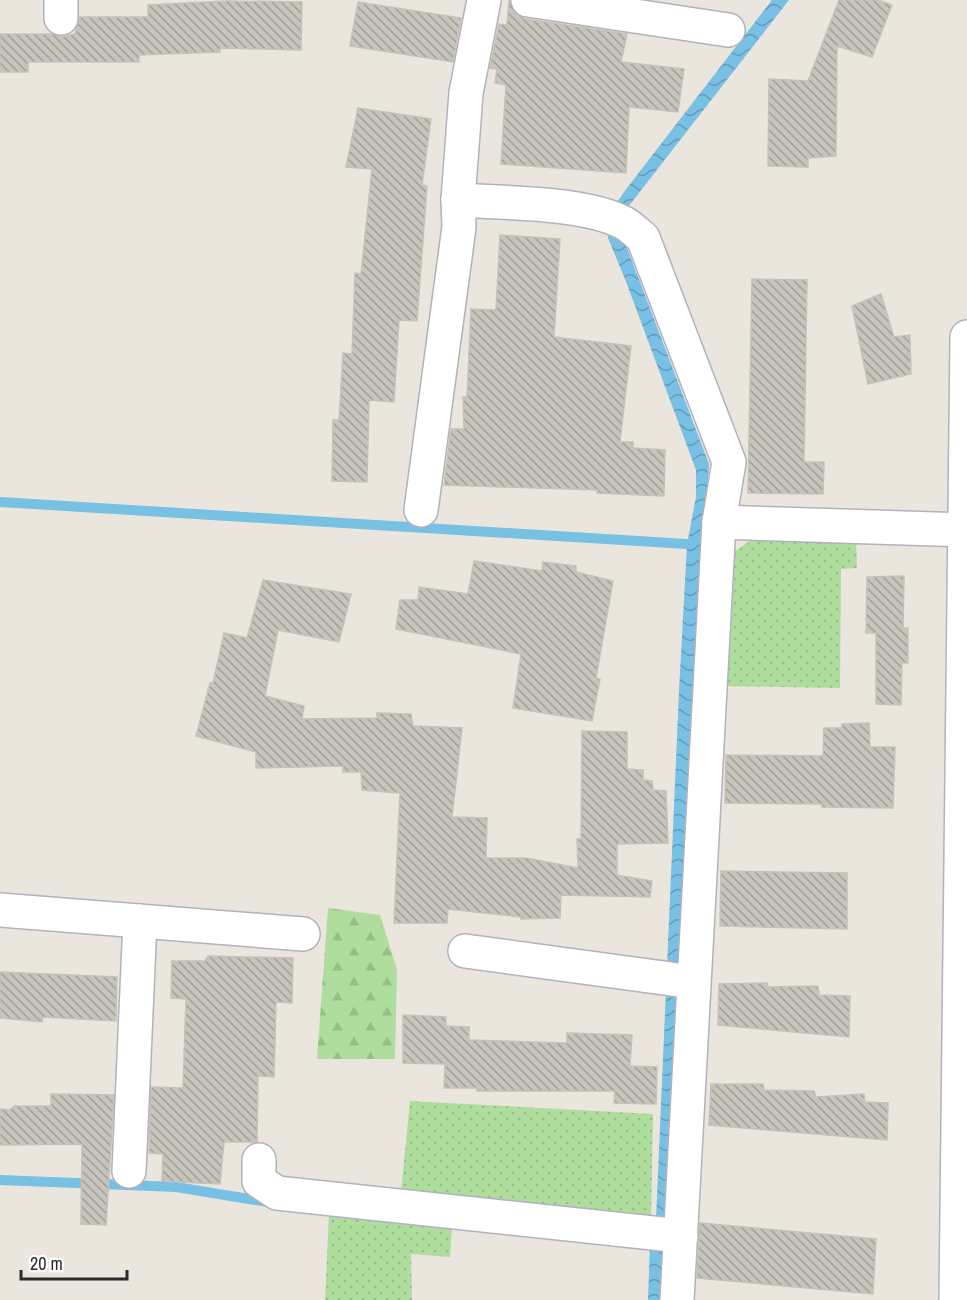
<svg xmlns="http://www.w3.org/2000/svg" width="967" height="1300" viewBox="0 0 967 1300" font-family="'Archivo Narrow',sans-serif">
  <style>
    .grass { fill: url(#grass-dots) }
    .forest { fill: url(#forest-firs) }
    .water { fill: url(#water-waves) }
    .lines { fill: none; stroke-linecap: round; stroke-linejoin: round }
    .stream { stroke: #79c0e5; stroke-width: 10 }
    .building { fill: url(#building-back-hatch); stroke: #c6c2b7; stroke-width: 1.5 }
    .street-casing { stroke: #b1b2bd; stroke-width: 36 }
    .secondary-casing { stroke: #b1b2bd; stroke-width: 36 }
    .street { stroke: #fff; stroke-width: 33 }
    .secondary { stroke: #fff; stroke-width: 33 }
  </style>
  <defs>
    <pattern id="grass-dots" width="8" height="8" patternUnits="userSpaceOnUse" patternTransform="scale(1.5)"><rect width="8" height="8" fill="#afdd9e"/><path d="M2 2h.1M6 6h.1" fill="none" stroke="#97be88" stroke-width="1.8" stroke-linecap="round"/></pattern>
    <pattern id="forest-firs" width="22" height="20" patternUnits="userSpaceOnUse" patternTransform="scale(1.5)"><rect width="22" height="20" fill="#afdd9e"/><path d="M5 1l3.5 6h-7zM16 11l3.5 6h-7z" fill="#97be88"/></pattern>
    <pattern id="water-waves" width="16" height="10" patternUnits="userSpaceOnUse" patternTransform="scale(1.5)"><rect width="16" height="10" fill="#79c0e5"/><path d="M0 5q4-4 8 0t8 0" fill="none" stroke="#639cba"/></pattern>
    <pattern id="building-back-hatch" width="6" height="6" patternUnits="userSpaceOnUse" patternTransform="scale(1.5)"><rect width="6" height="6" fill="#c7c4bc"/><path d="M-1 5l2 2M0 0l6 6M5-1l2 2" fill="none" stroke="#a29f99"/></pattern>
  </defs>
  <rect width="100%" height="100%" fill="#ebe6dd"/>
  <g class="grass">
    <path d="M763 532 856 537 857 568 841 569 840 688 720 686 728 556Z"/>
    <path d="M410 1101 653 1114 651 1221 401 1191Z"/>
    <path d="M329 1214 452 1227 450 1257 411 1254 412 1300H325Z"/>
  </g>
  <path class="forest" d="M328 908 380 915 397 969 395 1059H317Z"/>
  <path class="water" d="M772 0H789L628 207 623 222 624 240 709 464 662 1300H648L650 1243 656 1219 679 691 687 544 696 497V470L625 279 608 238 607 227 613 208 627 188Z"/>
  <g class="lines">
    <g class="stream">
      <path d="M0 502 687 544"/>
      <path d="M0 1180 176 1187 274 1203"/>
    </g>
  </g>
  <g class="building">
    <path d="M509 0 516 14 525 19 627 34 621 62 684 69 678 112 629 107 626 173 501 164 506 85 495 83 497 69 490 68 499 24 507 25Z"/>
    <path d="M839 0H878L892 5 872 57 837 46 836 156 808 158V167L768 166 769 79 808 81Z"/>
    <path d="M227 1 302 2 301 50 220 48V52L139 55V62H28V72H0V34H51L62 37 75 34 80 17H148V5Z"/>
    <path d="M358 2 461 18 453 62 350 46Z"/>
    <path d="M358 108 431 119 422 185 427 186 417 321 399 320 394 402 369 400 367 482 332 481 333 420H339L343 353 352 354 355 273 361 274 372 169 346 167Z"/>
    <path d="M500 235 560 239 554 337 631 346 620 442H633V448L665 450 664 496 597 493 598 490 444 485 451 429H464L463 397H467L471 309 496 310Z"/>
    <path d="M752 279 807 280 804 462H824L823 494 748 493Z"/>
    <path d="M881 294 894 337 910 335 911 374 868 384 852 306Z"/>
    <path d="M474 561 542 571 543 562 576 566V572L613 581 596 678 600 679 592 721 513 708 521 654 396 629 400 600H418L419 587 468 594Z"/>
    <path d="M904 576 903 628H908V663H902L901 705 876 704V633H866L867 577Z"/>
    <path d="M263 580 351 594 339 642 278 630 265 696 304 706 302 719 377 718V713L411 714 413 726 462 728 452 817 487 818 486 858H526L578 868 577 839H581L582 731 627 732V769L643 770V780L652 781 653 790 666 791 668 843 617 844V875L652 881 650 897 561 895 560 918 521 919V917L448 909 447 923H394L400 793 362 790 361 772H343V766L256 768V752L196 736 210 683H213L224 633 247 638Z"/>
    <path d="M869 723 870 747H895L893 808 822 807V804L725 803 726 755 823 756 824 728H842V724Z"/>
    <path d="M721 871 847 873V929L720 926Z"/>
    <path d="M208 956 293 958 292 1003 276 1002 274 1077 258 1076 257 1142H224L220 1184 162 1181 163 1154 149 1153 151 1087 183 1088 186 999 171 998 172 961H205Z"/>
    <path d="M0 972 117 977 116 1021 43 1017 42 1022 0 1018Z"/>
    <path d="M767 983 768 987 818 986 819 995 850 996 849 1037 718 1025 719 984Z"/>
    <path d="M403 1015 446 1017V1026L469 1027V1040L567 1043V1033L632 1035 630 1066 657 1067 656 1104 614 1103 615 1091H477V1088H444L445 1064 403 1063Z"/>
    <path d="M711 1084H763L764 1090 814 1091 816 1097 864 1094 865 1102 888 1103 887 1140 709 1125Z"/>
    <path d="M51 1094 114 1095 106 1225 81 1224 82 1144 0 1145V1109L10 1110 14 1106H51Z"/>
    <path d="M700 1223 876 1239 873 1294 697 1278Z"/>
  </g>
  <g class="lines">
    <g class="street-casing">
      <g id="street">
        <path d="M484 0 466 93 458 200C503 203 585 202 624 223 631 227 637 233 643 238L729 462 719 522 677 1300"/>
        <path d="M528 0 728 30"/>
        <path d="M61 18V0"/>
        <path d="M421 510 459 227 458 200"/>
        <path d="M719 522 967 530"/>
        <path d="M0 910 303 934"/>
        <path d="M465 951 693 982"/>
        <path d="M259 1160V1181L277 1193 681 1236"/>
        <path d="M129 1171 140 921"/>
      </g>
    </g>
    <g class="secondary-casing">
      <path id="secondary" d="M956 1300 967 337"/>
    </g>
    <use href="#street" class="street"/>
    <use href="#secondary" class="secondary"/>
  </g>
  <path d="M21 1270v9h106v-9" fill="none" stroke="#2a2a2a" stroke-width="3"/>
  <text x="30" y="1270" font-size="18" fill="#2a2a2a" stroke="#ffffff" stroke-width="4.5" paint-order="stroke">20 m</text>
</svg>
